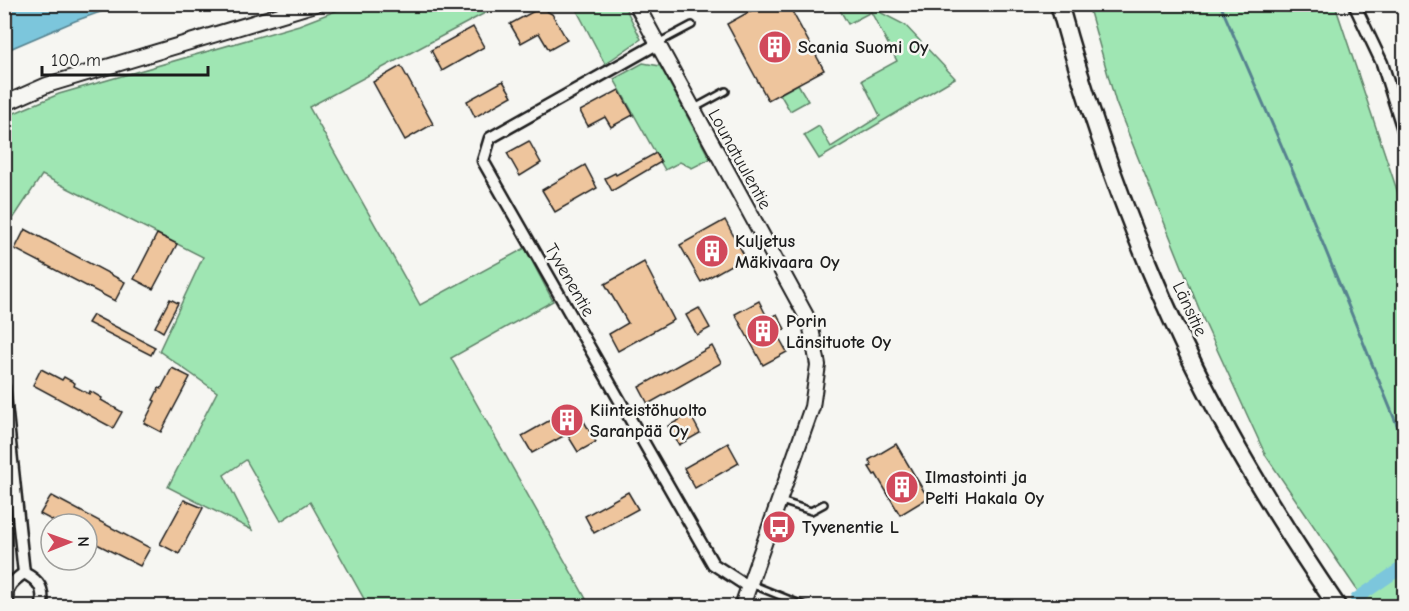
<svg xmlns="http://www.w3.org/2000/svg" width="1409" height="611" viewBox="0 0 1409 611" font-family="'Comic Neue',sans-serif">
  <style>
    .green { fill: #9fe6b3; stroke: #5e8168; stroke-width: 1.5 }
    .water { fill: #7cc6dc; stroke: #56828f; stroke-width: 1.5 }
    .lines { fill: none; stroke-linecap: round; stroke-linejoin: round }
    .stream { stroke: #56828f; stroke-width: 3 }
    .canal { stroke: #7cc6dc; stroke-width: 12 }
    .building { fill: #eec59d; stroke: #1c1c1c; stroke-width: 1.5 }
    .service-casing { stroke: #1c1c1c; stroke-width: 10 }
    .minor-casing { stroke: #1c1c1c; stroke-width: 15 }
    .tertiary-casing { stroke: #1c1c1c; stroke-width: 18 }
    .trunk-casing { stroke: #1c1c1c; stroke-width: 21 }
    .service { stroke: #f6f6f2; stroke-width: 5 }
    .minor { stroke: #f6f6f2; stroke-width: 10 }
    .tertiary { stroke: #f6f6f2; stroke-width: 14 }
    .trunk { stroke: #f6f6f2; stroke-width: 16 }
    .labels { text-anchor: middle; stroke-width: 5; stroke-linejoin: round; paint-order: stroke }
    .poi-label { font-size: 18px; font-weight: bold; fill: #1c1c1c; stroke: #f6f6f2; text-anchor: start }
    .street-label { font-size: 18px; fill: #1c1c1c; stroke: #f6f6f2 }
  </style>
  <rect width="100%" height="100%" fill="#f6f6f2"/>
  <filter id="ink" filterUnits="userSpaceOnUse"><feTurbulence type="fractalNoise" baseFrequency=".0167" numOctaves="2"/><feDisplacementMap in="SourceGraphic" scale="12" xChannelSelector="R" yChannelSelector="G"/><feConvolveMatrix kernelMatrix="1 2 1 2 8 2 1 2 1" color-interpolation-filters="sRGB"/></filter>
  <g filter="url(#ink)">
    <g class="green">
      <path d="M351 5H500L309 107 420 305 525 248 553 301 451 358 590 606H368L310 502 281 521 246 460 224 475 252 530 168 487 217 392 159 351 203 257 42 175 5 231V117L59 94 299 25Z"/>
      <path d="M574 5H624L641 39 605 64Z"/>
      <path d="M837 5H866L905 25 955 78 819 159 804 135 819 126 831 147 880 116 862 80 897 61 871 12 848 24Z"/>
      <path d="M1088 5H1335L1404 211V606H1368L1266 456 1204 321 1116 103Z"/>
      <path d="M643 63 660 66 710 159 692 168 680 162 665 170 614 79Z"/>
      <path d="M798 84 808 101 790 111 780 94Z"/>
    </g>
    <path class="water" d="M5 4H120V5L75 21 5 51Z"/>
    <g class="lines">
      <path class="stream" d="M1220 4 1303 195 1404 442"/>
      <path class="canal" d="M1356 599 1404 566"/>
    </g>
    <g class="building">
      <path d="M763 4H788L824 70 768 100 727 24Z"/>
      <path d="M536 10H545L552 14 567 40 549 50 539 33 521 43 510 24Z"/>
      <path d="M473 27 484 47 442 71 431 50Z"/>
      <path d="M401 66 433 124 405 140 373 82Z"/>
      <path d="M503 81 512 96 475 117 467 101Z"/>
      <path d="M619 90 633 115 611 127 605 117 588 126 580 111Z"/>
      <path d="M529 141 541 163 520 176 507 153Z"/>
      <path d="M656 153 661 162 612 191 605 178 615 173 616 175Z"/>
      <path d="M585 165 597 188 555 212 542 190Z"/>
      <path d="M725 220 745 257 701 282 680 245Z"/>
      <path d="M25 229 125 282 115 301 15 249Z"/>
      <path d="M157 234 177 244 153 289 134 279Z"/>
      <path d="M644 262 674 320 618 351 609 334 628 323 605 284Z"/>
      <path d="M170 299 178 303 163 332 155 327Z"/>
      <path d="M759 301 768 319 777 314 785 329 777 334 787 352 763 365 735 314Z"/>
      <path d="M699 308 710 328 697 335 686 315Z"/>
      <path d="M93 315 155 347 151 355 88 323Z"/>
      <path d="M712 346 721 363 648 404 639 387Z"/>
      <path d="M172 368 190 377 161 432 144 423 155 401 153 400 159 388 161 389Z"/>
      <path d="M41 369 62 380 64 377 75 383 74 386 89 394 90 391 102 398 101 400 122 412 113 428 33 385Z"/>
      <path d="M575 406 596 442 578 452 567 434 532 453 522 436Z"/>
      <path d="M690 414 700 433 679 445 668 426Z"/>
      <path d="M728 443 739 463 695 488 684 468Z"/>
      <path d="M896 444 928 498 900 515 876 474 874 475 869 467 872 466 869 460Z"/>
      <path d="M628 492 638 509 594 533 585 516Z"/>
      <path d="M52 496 150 548 140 566 87 539V524H59L40 514 50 497Z"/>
      <path d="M184 500 203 508 179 554 160 544Z"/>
    </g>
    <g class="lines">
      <g class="service-casing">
        <g id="service">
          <path d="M658 43 692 25"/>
          <path d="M693 109 726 91"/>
          <path d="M781 501 811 511 824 504"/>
          <path d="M751 584 805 606"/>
        </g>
      </g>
      <g class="minor-casing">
        <g id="minor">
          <path d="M1354 4 1382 63 1404 133"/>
          <path d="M657 44 490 138 483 161 713 564 750 588"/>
          <path d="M4 386 24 573"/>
          <path d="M24 573C40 581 44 589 42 606"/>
          <path d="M9 606C4 589 10 583 24 573"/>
        </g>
      </g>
      <g class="tertiary-casing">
        <g id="tertiary">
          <path d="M636 4 810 323 818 365 812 407 742 606"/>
          <path d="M4 104 47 85 316 4"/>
        </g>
      </g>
      <g class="trunk-casing">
        <path id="trunk" d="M1059 4C1100 152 1155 299 1229 433 1262 493 1299 550 1337 606"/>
      </g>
      <use href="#service" class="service"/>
      <use href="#minor" class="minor"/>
      <use href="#tertiary" class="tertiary"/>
      <use href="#trunk" class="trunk"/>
    </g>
  </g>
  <defs>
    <g id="building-disc" transform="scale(1.725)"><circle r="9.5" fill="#d1495b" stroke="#f6f6f2"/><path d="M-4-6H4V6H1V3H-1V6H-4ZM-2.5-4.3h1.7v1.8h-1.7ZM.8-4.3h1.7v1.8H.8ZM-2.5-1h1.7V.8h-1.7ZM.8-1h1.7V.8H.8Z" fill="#fff"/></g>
    <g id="bus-disc" transform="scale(1.725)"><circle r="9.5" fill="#d1495b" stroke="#f6f6f2"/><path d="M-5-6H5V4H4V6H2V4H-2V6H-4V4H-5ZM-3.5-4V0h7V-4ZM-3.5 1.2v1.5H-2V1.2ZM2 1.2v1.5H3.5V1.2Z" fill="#fff"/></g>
  </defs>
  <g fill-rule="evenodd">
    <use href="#building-disc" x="775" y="47"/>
    <use href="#building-disc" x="712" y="251"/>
    <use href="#building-disc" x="763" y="331"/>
    <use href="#building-disc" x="567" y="420"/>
    <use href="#building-disc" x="902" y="487"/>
    <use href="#bus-disc" x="779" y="527"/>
  </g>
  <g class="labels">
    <g class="poi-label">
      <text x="798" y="53">Scania Suomi Oy</text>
      <text x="735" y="247">Kuljetus<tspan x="735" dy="21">Mäkivaara Oy</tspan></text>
      <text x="786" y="327">Porin<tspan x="786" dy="21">Länsituote Oy</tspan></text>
      <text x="590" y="416">Kiinteistöhuolto<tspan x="590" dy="21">Saranpää Oy</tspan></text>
      <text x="925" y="483">Ilmastointi ja<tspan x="925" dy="21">Pelti Hakala Oy</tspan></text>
      <text x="802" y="533">Tyvenentie L</text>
    </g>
    <g class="street-label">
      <text transform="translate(740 159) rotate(61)" y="6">Lounatuulentie</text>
      <text transform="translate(570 280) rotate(60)" y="6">Tyvenentie</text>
      <text transform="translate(1190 309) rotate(65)" y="6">Länsitie</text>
    </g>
  </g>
  <rect width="1409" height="611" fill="none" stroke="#f6f6f2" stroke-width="24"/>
  <rect x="12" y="12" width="1385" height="587" fill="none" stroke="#1c1c1c" stroke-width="2" filter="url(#ink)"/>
  <g transform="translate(69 542) rotate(89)"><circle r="28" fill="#f6f6f2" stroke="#9f9f9c" stroke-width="1.5"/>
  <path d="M0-4.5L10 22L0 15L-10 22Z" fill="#d1495b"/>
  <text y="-9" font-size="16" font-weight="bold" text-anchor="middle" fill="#1c1c1c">N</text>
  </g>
  <path d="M42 66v9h166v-9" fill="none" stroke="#1c1c1c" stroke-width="3"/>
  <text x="51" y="66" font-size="18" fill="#1c1c1c" stroke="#f6f6f2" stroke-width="4.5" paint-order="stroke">100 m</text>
</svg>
